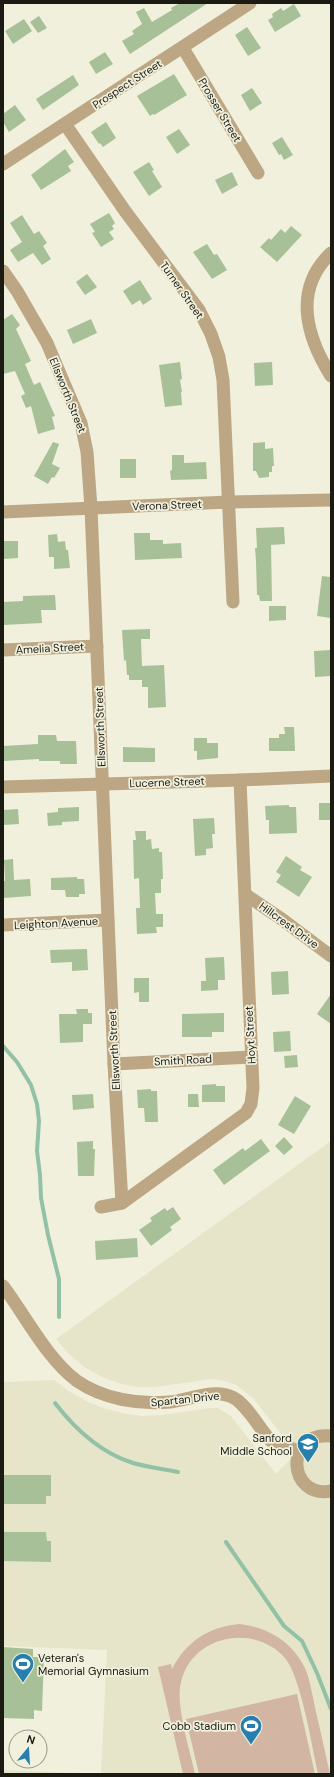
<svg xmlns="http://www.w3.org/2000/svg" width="334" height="1777" viewBox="0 0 334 1777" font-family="'DM Sans',sans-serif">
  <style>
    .built { fill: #e6e5ca }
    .green { fill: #d2b5a3 }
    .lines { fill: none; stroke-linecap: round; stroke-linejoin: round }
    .stream { stroke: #93c1a5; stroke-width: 4 }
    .building { fill: #a8c097 }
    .minor { stroke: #bca683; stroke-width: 13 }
    .labels { text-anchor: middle; stroke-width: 3.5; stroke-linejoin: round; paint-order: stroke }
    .street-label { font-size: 11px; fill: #1b1b14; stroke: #f0f0dc }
    .poi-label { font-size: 11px; fill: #1b1b14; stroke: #f0f0dc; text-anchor: end }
  </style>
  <rect width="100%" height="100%" fill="#f0f0dc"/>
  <path class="built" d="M331 1141V1774H3V1770L101 1774 107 1650 3 1646V1382L54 1380 70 1392 88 1402 106 1409 126 1414 142 1416 162 1415 210 1408H218L231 1416 276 1474 296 1453 253 1398 236 1385 224 1381 212 1379 155 1387H139L121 1384 102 1377 84 1367 69 1354 56 1339Z"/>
  <g class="green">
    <path d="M239 1624C269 1627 296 1644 307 1673 311 1685 313 1699 316 1712 321 1732 325 1753 330 1774H318C312 1747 301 1677 285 1658 254 1623 192 1635 181 1682 175 1705 190 1750 195 1774H183L158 1667 171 1664 172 1669C186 1642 208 1627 239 1624Z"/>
    <path d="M297 1694 315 1774H199L186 1719Z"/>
  </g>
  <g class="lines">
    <g class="stream">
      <path d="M3 1046 17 1062 31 1085 37 1104 39 1121 37 1151 40 1175 41 1198 48 1235 59 1279V1317"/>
      <path d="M55 1403C75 1429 101 1453 133 1463 147 1467 163 1469 178 1472"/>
      <path d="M226 1542 284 1626 302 1641 317 1673 331 1709"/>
    </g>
  </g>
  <g class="building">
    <path d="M180 3H208L130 54 122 41 134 34 132 31 142 24 136 12 144 8 152 22 172 10 171 8Z"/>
    <path d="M294 4 301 16 275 32 268 20 273 17 272 14 281 8 283 11Z"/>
    <path d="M39 16 47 28 38 33 30 22Z"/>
    <path d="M24 19 32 31 13 44 5 31Z"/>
    <path d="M247 27 261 48 248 56 235 35Z"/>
    <path d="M105 52 113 64 96 74 89 62Z"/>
    <path d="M174 74 187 95 154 115 153 114 150 116 137 96Z"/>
    <path d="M73 75 79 85 43 110 36 99Z"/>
    <path d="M252 88 262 103 250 111 241 95Z"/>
    <path d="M15 105 26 120 9 132 3 122V114Z"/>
    <path d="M106 122 116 138 103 147 100 143 99 144 91 132Z"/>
    <path d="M179 129 190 145 177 154 166 137Z"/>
    <path d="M282 137 293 155 284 160 281 154 279 155 272 143Z"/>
    <path d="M65 149 74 162 68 166 71 171 41 190 31 175Z"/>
    <path d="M149 162 154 170 152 171 162 187 149 196 133 172Z"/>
    <path d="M232 172 238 185 222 194 215 180Z"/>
    <path d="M109 213 115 223 112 226 114 229 109 232 114 239 101 247 92 233 95 232 90 224Z"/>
    <path d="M22 215 34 234 39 231 47 243 43 246 51 259 42 265 33 253 18 262 10 250 22 242 10 223Z"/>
    <path d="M291 226 302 235 277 262 260 247 269 238 271 240 281 229 285 233Z"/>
    <path d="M207 244 214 255 217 254 227 270 212 279 193 252Z"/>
    <path d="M87 274 97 287 85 295 76 282Z"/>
    <path d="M140 280 152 299 143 305 140 300 132 305 123 291Z"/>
    <path d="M12 314 20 325 16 329 31 361 25 364 34 385 40 382 55 416 52 417 55 429 38 434 31 406 26 408 21 396 25 394 15 371 3 374V320Z"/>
    <path d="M91 319 97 333 73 344 67 330Z"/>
    <path d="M180 362 182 379 180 380 182 392H181L182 405 165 407 159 365Z"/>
    <path d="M272 362 273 385 255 386 254 363Z"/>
    <path d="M53 442 59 444 52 464 60 468 54 478 52 477 48 484 34 476Z"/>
    <path d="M265 442V449L273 448 274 466H272V472H269V477L259 478 256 471H253V443Z"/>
    <path d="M172 455H184V463L206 462 207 479 171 480 170 471 172 470Z"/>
    <rect x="120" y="459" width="16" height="19"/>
    <path d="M284 527 285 544 271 545 272 601H260L259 595H257L256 561 255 548H257L256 528Z"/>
    <path d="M134 533H150V540H163V544L181 543 182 558 135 560Z"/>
    <path d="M57 534 58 542 65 541 66 550H68L70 568 54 569V557H49L48 535Z"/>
    <path d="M3 541H18V558L3 559Z"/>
    <path d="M322 576 331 577V618L317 616Z"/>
    <path d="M55 595 56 610H41L42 623 3 625V602L23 601V596Z"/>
    <path d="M269 606H286V620L269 621Z"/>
    <path d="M150 629V639H141L142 666 164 665 166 707 148 708V687H142V680H129V675H127L126 660 124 661 122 630Z"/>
    <path d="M331 650V676L315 677 314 651Z"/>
    <path d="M284 727H294L295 751H269V738H279V734H285Z"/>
    <path d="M38 735H56L57 741H76L77 764H60V761H39V759L3 761V746L38 744Z"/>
    <path d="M194 738H207V743H218V758L197 760V751H194Z"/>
    <path d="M123 747 155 748V762H123Z"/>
    <rect x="319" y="803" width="12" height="17"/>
    <path d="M289 805V807H296L297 833 269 834V820H266L265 806Z"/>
    <path d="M79 807V821L62 822V825L48 826 47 813 58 812V808Z"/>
    <path d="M18 809 19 824 3 825V810Z"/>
    <path d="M214 818 215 834H212L213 848 206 849V855L195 856 193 819Z"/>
    <path d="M135 831H146V840L151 839 152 849 159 848V852H162L163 879H161V893H155L156 914H163V927H156L157 933 137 934 136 908H140L139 878 134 879 133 840H136Z"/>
    <path d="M286 856 302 867 300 870 312 877 299 897 276 882 281 875 276 872Z"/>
    <path d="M13 859 14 880 30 879 31 896 3 898V881H5L4 860Z"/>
    <path d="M77 877V879H84L85 894H79V897H66L65 890H51V878Z"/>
    <path d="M87 949 88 970 72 971V962L51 963 50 950Z"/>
    <path d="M224 957 225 980H218V990L201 991V981H206L205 958Z"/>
    <path d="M288 971 289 994 272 995 271 972Z"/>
    <path d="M134 978H149V1002H139V992L134 993Z"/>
    <path d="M331 994V1024L317 1014Z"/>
    <path d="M76 1009H88V1013H92V1024H83V1042L60 1043 59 1014H77Z"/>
    <path d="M224 1013V1032H212V1037H182V1014Z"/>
    <path d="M290 1031 291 1051 274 1052 273 1032Z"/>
    <path d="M297 1055 298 1067 285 1068 284 1056Z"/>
    <path d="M216 1084V1086H225V1102H202V1085Z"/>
    <path d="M151 1089V1091H157L158 1122H145L144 1108H138L137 1090Z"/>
    <path d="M93 1094 94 1108 73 1110 72 1095Z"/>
    <path d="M188 1094H198L199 1107H188Z"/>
    <path d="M295 1096 311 1106 294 1134 278 1125Z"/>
    <path d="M284 1137 293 1147 284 1155 275 1146Z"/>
    <path d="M261 1139 270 1151 224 1185 213 1170 243 1148 245 1151Z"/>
    <path d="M93 1141V1149H95L94 1176H78L77 1142Z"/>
    <path d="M173 1207 181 1219 170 1227 172 1230 151 1246 139 1230 152 1221 150 1218 165 1208 167 1211Z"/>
    <path d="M137 1238 138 1257 96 1260 95 1241Z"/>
    <path d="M3 1475H51V1496H46V1504H3Z"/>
    <path d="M3 1532H46L47 1541H51V1562L3 1561Z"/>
    <path d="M3 1647 33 1649V1657H44L42 1711 34 1710V1719L3 1718Z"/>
  </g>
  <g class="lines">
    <g class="minor">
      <path d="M183 48 258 173"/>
      <path d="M65 124 125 211 199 310 211 334 219 357 223 380 233 602"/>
      <path d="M3 164 250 3"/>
      <path d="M331 253C293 289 306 336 331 376"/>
      <path d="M3 271 17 291 47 343 81 423 87 452 91 508 114 1064 122 1203"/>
      <path d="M3 512 229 502 331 500"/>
      <path d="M3 650 97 646"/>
      <path d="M3 787 240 780 331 776"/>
      <path d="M246 895 283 920 331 956"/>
      <path d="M3 925 108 920"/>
      <path d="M114 1064 251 1057"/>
      <path d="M101 1207 122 1203 246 1113 251 1104 253 1088 240 780"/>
      <path d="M3 1286C25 1315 47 1359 77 1381 103 1399 139 1405 170 1402 189 1400 214 1388 232 1397 246 1403 259 1428 270 1440L277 1444 299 1451"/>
      <path d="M331 1436C283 1431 288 1499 331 1491"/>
    </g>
  </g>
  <defs>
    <g id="school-pin" transform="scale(1.15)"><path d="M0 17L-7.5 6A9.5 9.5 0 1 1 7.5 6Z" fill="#267fad" stroke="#f0f0dc"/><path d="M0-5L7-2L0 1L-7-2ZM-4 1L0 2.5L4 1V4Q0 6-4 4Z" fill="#fff"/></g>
    <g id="stadium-pin" transform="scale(1.15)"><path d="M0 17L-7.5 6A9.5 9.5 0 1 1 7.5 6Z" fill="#267fad" stroke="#f0f0dc"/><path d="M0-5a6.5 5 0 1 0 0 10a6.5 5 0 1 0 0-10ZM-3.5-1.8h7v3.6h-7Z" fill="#fff"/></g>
  </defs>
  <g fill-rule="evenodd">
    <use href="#school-pin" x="308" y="1444"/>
    <use href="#stadium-pin" x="23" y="1664"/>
    <use href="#stadium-pin" x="251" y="1726"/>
  </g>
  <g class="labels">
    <g class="street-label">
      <text transform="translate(127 84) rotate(-33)" y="4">Prospect Street</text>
      <text transform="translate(220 110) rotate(59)" y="4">Prosser Street</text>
      <text transform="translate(182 290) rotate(55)" y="4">Turner Street</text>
      <text transform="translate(68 395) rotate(68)" y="4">Ellsworth Street</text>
      <text transform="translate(167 505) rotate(-2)" y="4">Verona Street</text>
      <text transform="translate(50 648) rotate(-3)" y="4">Amelia Street</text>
      <text transform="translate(100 727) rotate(-92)" y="4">Ellsworth Street</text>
      <text transform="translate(167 782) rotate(-2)" y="4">Lucerne Street</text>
      <text transform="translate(56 923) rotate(-3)" y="4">Leighton Avenue</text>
      <text transform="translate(289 925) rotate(36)" y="4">Hillcrest Drive</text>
      <text transform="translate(250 1035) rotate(-93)" y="4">Hoyt Street</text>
      <text transform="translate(114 1050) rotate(-93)" y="4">Ellsworth Street</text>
      <text transform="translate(183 1060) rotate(-3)" y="4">Smith Road</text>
      <text transform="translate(185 1399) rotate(-6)" y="4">Spartan Drive</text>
    </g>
    <g class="poi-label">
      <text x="292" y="1442">Sanford<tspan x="292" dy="13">Middle School</tspan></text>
      <text x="38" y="1662" text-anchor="start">Veteran's<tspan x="38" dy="13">Memorial Gymnasium</tspan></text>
      <text x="236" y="1730">Cobb Stadium</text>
    </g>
  </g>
  <rect width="334" height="1777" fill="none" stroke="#1b1b14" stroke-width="8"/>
  <g transform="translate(28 1749) rotate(18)"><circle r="19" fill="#f0f0dc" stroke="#9b9b8c"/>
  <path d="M0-3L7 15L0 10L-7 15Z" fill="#267fad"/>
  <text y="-6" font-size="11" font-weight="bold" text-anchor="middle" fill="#1b1b14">N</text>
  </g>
</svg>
